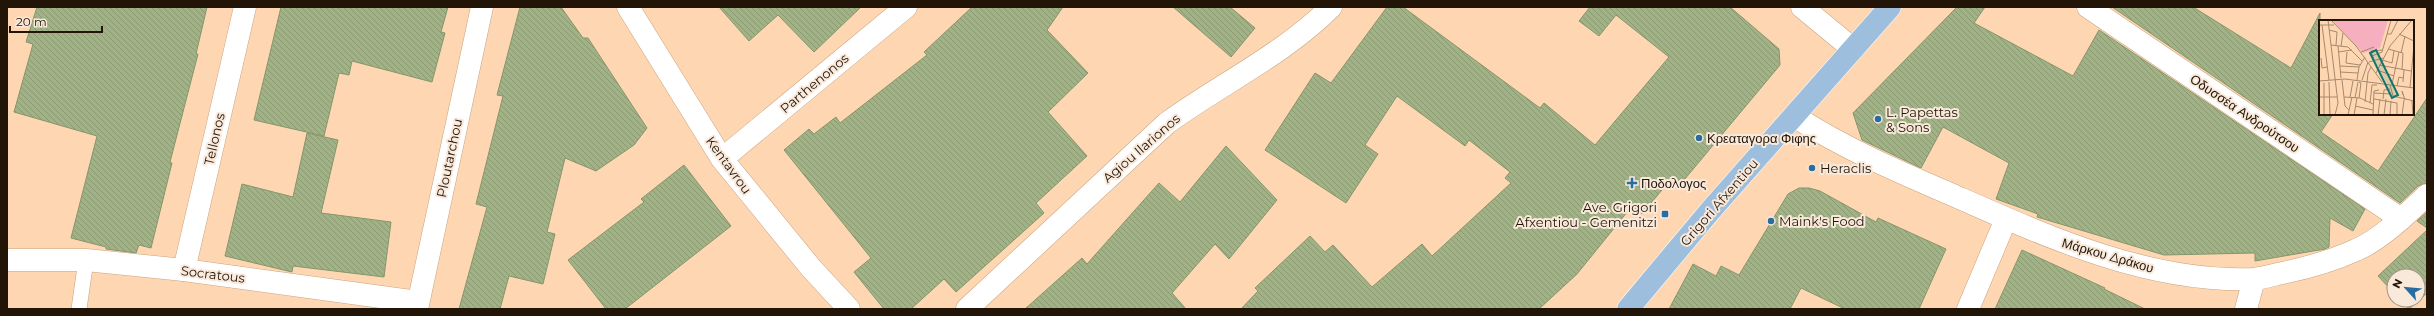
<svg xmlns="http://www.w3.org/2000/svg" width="2434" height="316" viewBox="0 0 2434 316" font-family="Montserrat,sans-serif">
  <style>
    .building { fill: url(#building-back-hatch); stroke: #85966a }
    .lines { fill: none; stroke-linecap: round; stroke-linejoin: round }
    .lane-casing { stroke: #c9a480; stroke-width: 16 }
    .street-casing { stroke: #c9a480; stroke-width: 23 }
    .primary-casing { stroke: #fff; stroke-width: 23 }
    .lane { stroke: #fff; stroke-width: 15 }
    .street { stroke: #fff; stroke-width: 22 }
    .primary { stroke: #9dbfdd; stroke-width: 22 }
    .poi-dot { fill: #276da1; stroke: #f9e9db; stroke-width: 1.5 }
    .labels { text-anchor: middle; stroke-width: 4; stroke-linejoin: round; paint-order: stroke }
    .street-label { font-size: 13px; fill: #221407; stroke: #f9e9db }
    .poi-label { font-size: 13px; fill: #221407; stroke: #f9e9db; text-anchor: start }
    .inset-road { fill: none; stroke: #a6896e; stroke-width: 1 }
    .view { fill: #0f766e; fill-opacity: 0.15; stroke: #0f766e; stroke-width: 2 }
    .inset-edge { fill: none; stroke: #221407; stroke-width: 2 }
  </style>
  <defs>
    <pattern id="building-back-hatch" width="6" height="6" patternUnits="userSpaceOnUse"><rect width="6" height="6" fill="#a1b386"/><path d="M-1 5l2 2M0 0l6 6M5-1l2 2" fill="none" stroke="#8a9972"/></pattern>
  </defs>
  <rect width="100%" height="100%" fill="#fed7b2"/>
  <g class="building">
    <path d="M37 7H207L196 54H198L170 162 172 163 151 248 139 245 136 253 106 249V247L71 238 97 136 14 112 33 44 26 42Z"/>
    <path d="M281 7H448L441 32 445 33 432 82 352 61 349 75 339 73 324 136 254 120Z"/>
    <path d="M520 7H561L583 38H588L647 128 634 145 596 171 565 158 547 232 555 234 543 284 509 276 500 309H459L487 207 476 204 503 96 497 95Z"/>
    <path d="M719 7H861L814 52 778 15 749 41Z"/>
    <path d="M972 7H1063L1047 30 1088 73 1048 112 1087 156 1036 203 1044 213 956 292 944 279 911 309H884L854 272 871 258 784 150 809 129 814 134 836 117 840 123 927 55 924 52Z"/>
    <path d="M1173 7H1230L1255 28 1231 57Z"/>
    <path d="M1387 7H1403L1540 108 1544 103 1595 145 1669 57 1616 15 1599 36 1579 21 1590 7H1730L1779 49 1780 65 1679 186 1671 179 1642 214 1632 206 1577 274 1539 309H1241L1258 291 1255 288 1310 236 1325 252 1333 245 1372 287 1422 244 1432 256 1511 183 1505 178 1510 172 1469 140 1465 146 1397 96 1365 145 1378 154 1346 203 1265 150 1315 73 1331 83Z"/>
    <path d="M1957 7H1985L1974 23 2073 76 2099 30 2365 209 2353 231 2330 218 2329 247 2325 249 2255 261V253L2164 255 2037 217 2038 214 1996 199 2009 163 1943 127 1921 168 1862 140 1853 113Z"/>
    <path d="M2112 7H2193L2291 68 2320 13V114H2333L2321 132 2378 171 2427 98V183L2418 186 2400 203Z"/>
    <path d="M307 133 338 140 321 213 391 222 384 277 293 266 292 272 225 256 242 184 293 197Z"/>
    <path d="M1226 146 1277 200 1229 259 1215 244 1172 293 1186 309H1025L1082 258 1087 264 1159 183 1180 202Z"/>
    <path d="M684 165 731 226 625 309H606L568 260 644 202 641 199Z"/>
    <path d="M1799 188H1809L1820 191 1876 222 1878 218 1946 249 1919 309H1845L1801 288 1790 309H1669L1693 264 1716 276 1721 266 1739 275 1788 194Z"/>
    <path d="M2427 212V228L2417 221Z"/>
    <path d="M2427 230V293L2409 309 2401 300H2418V276H2394V293L2378 276Z"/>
    <path d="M2022 250 2105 288 2104 289 2145 309H1995Z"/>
  </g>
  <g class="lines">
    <g class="lane-casing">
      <path id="lane" d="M79 309 86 260"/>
    </g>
    <g class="street-casing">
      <g id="street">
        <path d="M628 7 722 159 811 268 849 309"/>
        <path d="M1802 7 1853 49"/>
        <path d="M2088 7 2401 219"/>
        <path d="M1794 116C1845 149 1899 172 1955 196 2048 237 2149 283 2253 279 2264 278 2276 274 2287 272 2310 267 2334 260 2356 250 2380 240 2408 213 2427 195"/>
        <path d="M722 159 906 7"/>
        <path d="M7 260H86L184 270 418 302"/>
        <path d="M184 270 245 7"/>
        <path d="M417 309 482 7"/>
        <path d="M967 309 1167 123C1221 84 1284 54 1331 7"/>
        <path d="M1968 309 2006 219"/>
        <path d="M2246 309 2254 279"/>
      </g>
    </g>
    <g class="primary-casing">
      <path id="primary" d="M1628 309 1710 211 1890 7"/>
    </g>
    <use href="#lane" class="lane"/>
    <use href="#street" class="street"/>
    <use href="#primary" class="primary"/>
  </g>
  <g class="poi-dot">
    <circle cx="1878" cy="119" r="4"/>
    <circle cx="1699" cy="138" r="4"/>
    <circle cx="1812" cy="168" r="4"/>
    <path d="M1630 177h4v4h4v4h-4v4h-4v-4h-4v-4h4z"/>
    <rect x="1661" y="210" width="8" height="8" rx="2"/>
    <circle cx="1771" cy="221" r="4"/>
  </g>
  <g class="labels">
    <g class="street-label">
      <text transform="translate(814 83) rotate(-40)" y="5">Parthenonos</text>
      <text transform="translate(2245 113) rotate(34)" y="5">Οδυσσέα Ανδρούτσου</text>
      <text transform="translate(214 139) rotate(-77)" y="5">Tellonos</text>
      <text transform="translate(1141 148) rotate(-41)" y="5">Agiou Ilarionos</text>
      <text transform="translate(449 158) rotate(-78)" y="5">Ploutarchou</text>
      <text transform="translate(729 165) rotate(54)" y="5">Kentavrou</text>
      <text transform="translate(1719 202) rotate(-49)" y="5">Grigori Afxentiou</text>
      <text transform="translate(2108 255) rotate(16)" y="5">Μάρκου Δράκου</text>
      <text transform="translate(213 274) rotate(7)" y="5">Socratous</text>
    </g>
    <g class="poi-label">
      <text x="1886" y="117">L. Papettas<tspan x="1886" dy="15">&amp; Sons</tspan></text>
      <text x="1707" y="143">Κρεαταγορα Φιφης</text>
      <text x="1820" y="173">Heraclis</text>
      <text x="1641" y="188">Ποδολογος</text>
      <text x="1657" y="212" text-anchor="end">Ave. Grigori<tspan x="1657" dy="15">Afxentiou - Gemenitzi</tspan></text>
      <text x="1779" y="226">Maink's Food</text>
    </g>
  </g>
  <g transform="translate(2319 20)">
    <rect width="95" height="95" fill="#fed7b2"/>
    <path d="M13 0H69L61 28 44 33Z" fill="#f5afbe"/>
    <path class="inset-road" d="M9 0 19 83 16 95M12 0 37 26 63 62M0 5H15M3 5 10 60M10 10 18 12 17 25M68 14H72L79 0M80 14 95 21M12 25 29 27 43 41M19 26 22 58M22 26 24 13M69 29 84 33 83 50M19 32 33 30M28 32 27 43 41 45M42 32 55 27M82 33 86 16M53 36 63 32 72 0M2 38 3 48 8 47M55 40 52 31 63 30M63 40 73 43 75 31M50 42 64 38M60 45 92 51M21 46 40 47M58 50 75 56M21 52 39 53M57 53 71 26 93 0M23 60 26 86 30 90M38 60 40 47 46 37M43 60 49 42M0 61 26 59 95 68M10 62 11 95M84 62 85 50M5 63V94M73 64 80 32M71 65 74 76 95 81M78 66 80 57 84 58M91 67 95 25M55 73 72 74M84 75 83 71 86 80M0 77H18M25 77 41 78 54 84M31 77 34 61M36 78 39 62M40 78 42 63 40 62M55 79 78 83V95M64 79 65 70 71 69M93 81 94 95M46 82 49 53 52 47M51 83 53 65H58M36 86 54 90M29 95 33 77M35 95 38 78M54 95 55 71 60 70M59 95 61 79M65 95 67 79M71 95 72 81M83 95 85 80"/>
    <path class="view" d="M57 30 79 75 73 78 51 33Z"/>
    <rect width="95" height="95" class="inset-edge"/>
  </g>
  <rect width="2434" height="316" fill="none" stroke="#221407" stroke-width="16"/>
  <g transform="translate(2406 288) rotate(297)"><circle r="19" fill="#f9e9db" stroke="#a39486"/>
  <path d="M0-3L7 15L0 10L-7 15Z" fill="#276da1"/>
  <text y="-6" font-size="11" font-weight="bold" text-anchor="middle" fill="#221407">N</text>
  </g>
  <path d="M10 26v6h92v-6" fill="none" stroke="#221407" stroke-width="2"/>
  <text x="16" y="26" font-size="12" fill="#221407" stroke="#f9e9db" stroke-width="3" paint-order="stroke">20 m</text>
</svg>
